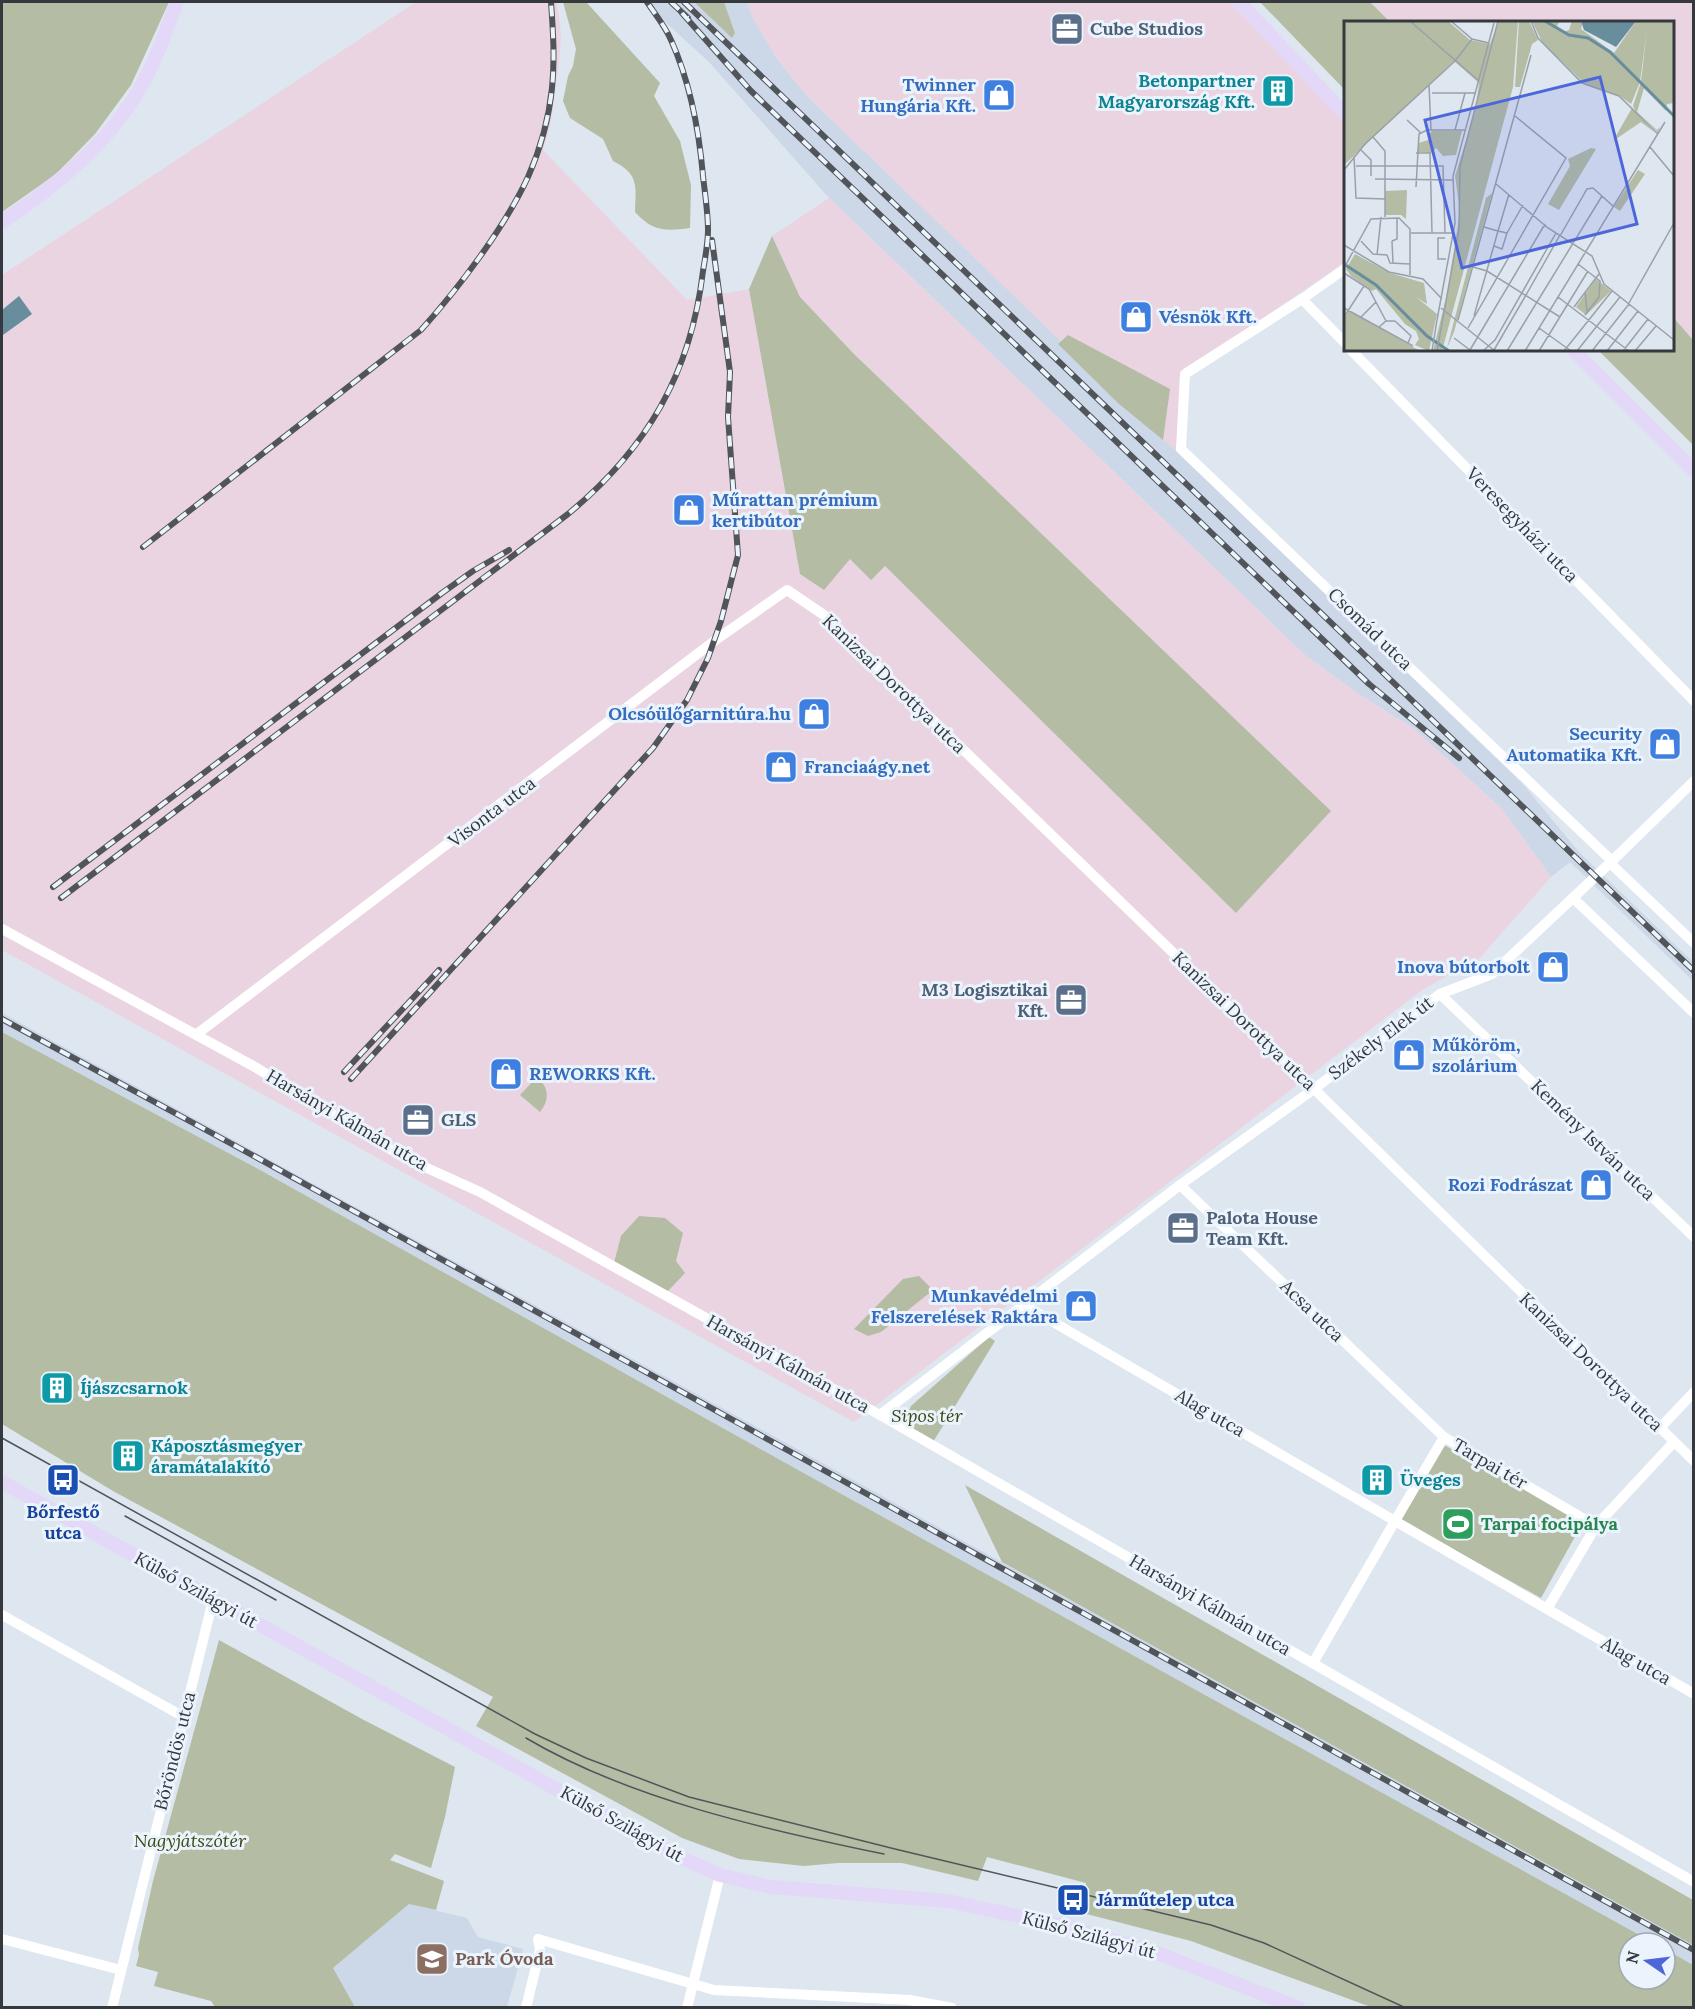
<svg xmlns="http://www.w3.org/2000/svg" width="1695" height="2009" viewBox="0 0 1695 2009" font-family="Lora,serif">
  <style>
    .built { fill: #ccd8e8 }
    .industrial { fill: #ebd4e1 }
    .green { fill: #b4bca4 }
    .water { fill: #688e9e }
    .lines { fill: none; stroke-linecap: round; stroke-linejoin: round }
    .street { stroke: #fff; stroke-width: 10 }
    .secondary { stroke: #e3d8f7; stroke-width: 14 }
    .tram { stroke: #51555a; stroke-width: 1.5 }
    .rail-casing { stroke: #51555a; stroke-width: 6 }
    .rail { stroke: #ebf4fd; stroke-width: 4; stroke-dasharray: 11; stroke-linecap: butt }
    .labels { text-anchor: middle; stroke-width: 6; stroke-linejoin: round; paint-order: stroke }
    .service-label { font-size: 18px; font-weight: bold; fill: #4e5e75; stroke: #ebf4fd; text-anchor: start }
    .culture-label { font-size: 18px; font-weight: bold; fill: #0d838f; stroke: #ebf4fd; text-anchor: start }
    .shop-label { font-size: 18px; font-weight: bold; fill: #366cbe; stroke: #ebf4fd; text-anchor: end }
    .street-label { font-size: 18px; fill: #35383c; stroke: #ebf4fd }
    .park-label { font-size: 18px; font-style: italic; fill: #394710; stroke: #ebf4fd }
    .transit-label { font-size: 18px; font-weight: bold; fill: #164399; stroke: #ebf4fd }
    .leisure-label { font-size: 18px; font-weight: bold; fill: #27864d; stroke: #ebf4fd; text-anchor: start }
    .education-label { font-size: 18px; font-weight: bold; fill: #785e54; stroke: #ebf4fd; text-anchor: start }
    .inset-river { fill: none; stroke: #688e9e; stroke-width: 3 }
    .inset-road { fill: none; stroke: #9aa0a8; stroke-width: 1.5 }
    .view { fill: #4d67db; fill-opacity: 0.15; stroke: #4d67db; stroke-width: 3 }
    .inset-edge { fill: none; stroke: #35383c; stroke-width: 3 }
  </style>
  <rect width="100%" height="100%" fill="#dee6f0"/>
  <g class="built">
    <path d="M643 2H694L732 38 735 33 724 2H747L752 16 777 59 808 97 1522 783 1579 852 1693 962V981L1570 862 1551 877 1502 809 1413 728 1357 693 1306 656 829 198 709 62Z"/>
    <path d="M2 1013 828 1466 1693 1945V1965L1665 1949V1943H1654L818 1481 260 1170 2 1032Z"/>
    <path d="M409 1904 467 1918 478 1937 523 1949 507 2007H355L333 1968Z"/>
  </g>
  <g class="industrial">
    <path d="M416 2H557L561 34 560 55 551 122 543 150 687 300 749 289 800 574 850 559 884 565 1236 913 1331 811 854 354 800 297 772 236 829 198 1306 656 1357 693 1413 728 1502 809 1551 877 1479 959 1425 988 854 1422 2 950V275Z"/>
    <path d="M747 2H1233L1345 116V262L1213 352 1182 377 1178 452 1163 440 808 97 777 59 752 16Z"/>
    <path d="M1370 2H1693V340L1673 317 1672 22H1390Z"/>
  </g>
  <g class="green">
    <path d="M2 2H169L131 85 95 134 56 174 2 212Z"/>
    <path d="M563 2 587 3 660 83 654 96 680 141 691 185 690 228C665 231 653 232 635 212 636 185 639 174 613 161L603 139 570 118 563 101 568 76 573 66 576 49Z"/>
    <path d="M694 2H724L735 33 732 38Z"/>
    <path d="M1260 2H1370L1390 22H1346L1345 90Z"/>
    <path d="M772 236 800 297 854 354 1331 811 1236 913 885 566 871 580 850 559 824 590 800 574 749 289Z"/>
    <path d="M1673 317 1693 340V445L1598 350H1672Z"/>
    <path d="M1068 335 1170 389 1163 440 1118 403 1058 344Z"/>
    <path d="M2 1032 260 1170 818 1481 1654 1943H1629V1979H1665V1949L1693 1965V2007H1371L1191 1941 1079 1912 1086 1883 987 1857 978 1881 902 1863H838L804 1866 739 1859 682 1838 476 1726 493 1697 113 1491 2 1424Z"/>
    <path d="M537 1077C549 1088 550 1099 540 1112L520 1095Z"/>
    <path d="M639 1216 665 1218 683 1233 676 1261 685 1273 668 1291 614 1263 621 1236Z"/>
    <path d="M919 1276 933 1290 881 1332 868 1336 854 1329 903 1279Z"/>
    <path d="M989 1337 995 1341 933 1442 907 1427 906 1417 911 1406Z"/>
    <path d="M1444 1445 1583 1522 1541 1598 1401 1520Z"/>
    <path d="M965 1485 1693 1900V1945L1002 1562Z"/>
    <path d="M219 1640 362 1719 455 1767 445 1817 431 1868 395 1854 390 1860 444 1881 436 1910 409 1904 333 1968 355 2007H215L211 2001 154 1986 158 1972 136 1966 139 1955 138 1948 153 1881Z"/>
  </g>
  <path class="water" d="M19 296 32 314 3 335 2 332V310Z"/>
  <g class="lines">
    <g class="street">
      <path d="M1346 268 1302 299 1185 374 1181 449 1612 861"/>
      <path d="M1302 299 1346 344"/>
      <path d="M1351 350 1694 701"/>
      <path d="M1610 863 1694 943"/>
      <path d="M1573 898 1694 1013"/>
      <path d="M2 929 255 1067 405 1158 480 1192 880 1415 1694 1882"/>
      <path d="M1440 994 1694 1237"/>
      <path d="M197 1034 717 639 787 590 824 615 1314 1089 1694 1461"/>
      <path d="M1180 1185 1444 1437"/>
      <path d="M1024 1305 1395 1521 1313 1663"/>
      <path d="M880 1415 1180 1185 1314 1089 1440 994 1492 974 1612 861 1694 781"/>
      <path d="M1659 1429 1694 1392"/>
      <path d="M1596 1526 1674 1442"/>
      <path d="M1547 1609 1596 1526 1444 1437 1395 1521 1694 1694"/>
      <path d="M2 1615 184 1717"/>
      <path d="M2 1939 121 1970"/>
      <path d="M112 2008 213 1600"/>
      <path d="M526 2008 540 1950 538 1939 714 1990 910 2000 952 2008"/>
      <path d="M687 2008 720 1875"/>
    </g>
    <g class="secondary">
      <path d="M1239 2 1346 115"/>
      <path d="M2 222C54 187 107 145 139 90 155 63 166 31 177 2"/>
      <path d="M1573 350 1694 471"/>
      <path d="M2 1482 679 1857 720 1875 771 1887 948 1901 1073 1928 1165 1956 1299 2008"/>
    </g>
    <g class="tram">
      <path d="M2 1438 535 1734 586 1758 689 1797 895 1849 1211 1925 1264 1943 1406 2008"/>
      <path d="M125 1516 276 1600"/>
      <path d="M526 1738C629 1799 767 1830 884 1854"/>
    </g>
    <g class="rail-casing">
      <g id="rail">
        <path d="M671 2 688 18"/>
        <path d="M684 2 1694 971"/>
        <path d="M682 13 751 91 1369 684 1459 758"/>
        <path d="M143 547 421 330C458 289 505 227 528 177 540 150 549 117 552 88 555 59 553 30 551 2"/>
        <path d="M53 887 442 593 473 571 509 550"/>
        <path d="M61 898 568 514C647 449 691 373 703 271 705 258 708 244 708 230 708 213 705 194 703 176 699 130 690 82 671 40 665 26 655 14 647 2"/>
        <path d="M2 1019 265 1162 1694 1950"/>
        <path d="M344 1072 439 970"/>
        <path d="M351 1079 653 748 687 700 708 658 721 621 738 555 728 417 730 372 712 240"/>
      </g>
    </g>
    <use href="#rail" class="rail"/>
  </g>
  <defs>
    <g id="office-square" transform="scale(1.725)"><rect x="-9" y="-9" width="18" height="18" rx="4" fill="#5c6f8a" stroke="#ebf4fd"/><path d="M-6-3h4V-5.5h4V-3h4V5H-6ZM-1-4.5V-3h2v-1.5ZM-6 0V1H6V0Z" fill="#fff"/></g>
    <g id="building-square" transform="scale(1.725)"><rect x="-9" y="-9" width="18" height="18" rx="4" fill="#0f9aa8" stroke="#ebf4fd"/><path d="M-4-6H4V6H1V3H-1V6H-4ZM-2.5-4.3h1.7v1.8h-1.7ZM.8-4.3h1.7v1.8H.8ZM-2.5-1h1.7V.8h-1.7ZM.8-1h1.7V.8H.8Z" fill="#fff"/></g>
    <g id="shop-square" transform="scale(1.725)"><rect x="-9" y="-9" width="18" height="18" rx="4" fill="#3f7fe0" stroke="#ebf4fd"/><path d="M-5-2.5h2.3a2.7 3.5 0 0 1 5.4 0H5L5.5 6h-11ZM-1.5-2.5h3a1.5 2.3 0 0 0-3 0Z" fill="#fff"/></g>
    <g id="bus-square" transform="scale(1.725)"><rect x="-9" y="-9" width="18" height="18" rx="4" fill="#1a4fb4" stroke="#ebf4fd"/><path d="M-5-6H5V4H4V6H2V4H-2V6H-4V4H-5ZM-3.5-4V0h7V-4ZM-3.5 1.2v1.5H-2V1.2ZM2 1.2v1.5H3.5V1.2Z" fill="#fff"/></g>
    <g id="stadium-square" transform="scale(1.725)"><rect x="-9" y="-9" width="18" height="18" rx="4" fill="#2e9e5b" stroke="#ebf4fd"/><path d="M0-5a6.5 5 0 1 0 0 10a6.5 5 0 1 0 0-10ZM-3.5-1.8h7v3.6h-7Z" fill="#fff"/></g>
    <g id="school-square" transform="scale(1.725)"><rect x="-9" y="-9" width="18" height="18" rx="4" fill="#8d6e63" stroke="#ebf4fd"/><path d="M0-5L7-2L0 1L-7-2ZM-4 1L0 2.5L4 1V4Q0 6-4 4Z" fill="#fff"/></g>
  </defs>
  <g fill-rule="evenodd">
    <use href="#office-square" x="1067" y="29"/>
    <use href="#building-square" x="1278" y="91"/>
    <use href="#shop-square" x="999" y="95"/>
    <use href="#shop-square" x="1136" y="317"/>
    <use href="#shop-square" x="689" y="510"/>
    <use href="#shop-square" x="814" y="714"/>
    <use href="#shop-square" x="1665" y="744"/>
    <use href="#shop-square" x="781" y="767"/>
    <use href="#shop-square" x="1553" y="967"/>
    <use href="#office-square" x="1071" y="1000"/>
    <use href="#shop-square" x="1409" y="1055"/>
    <use href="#shop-square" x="506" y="1074"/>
    <use href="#office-square" x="418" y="1120"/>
    <use href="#shop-square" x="1596" y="1185"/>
    <use href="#office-square" x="1183" y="1228"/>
    <use href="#shop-square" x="1081" y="1306"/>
    <use href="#building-square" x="57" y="1388"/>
    <use href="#building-square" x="128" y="1456"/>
    <use href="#bus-square" x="63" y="1480"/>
    <use href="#building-square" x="1377" y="1480"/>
    <use href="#stadium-square" x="1458" y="1524"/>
    <use href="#bus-square" x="1073" y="1900"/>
    <use href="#school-square" x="432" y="1959"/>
  </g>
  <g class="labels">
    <g class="service-label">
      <text x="1090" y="35">Cube Studios</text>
      <text x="1048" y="996" text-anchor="end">M3 Logisztikai<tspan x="1048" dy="21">Kft.</tspan></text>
      <text x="441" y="1126">GLS</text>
      <text x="1206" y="1224">Palota House<tspan x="1206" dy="21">Team Kft.</tspan></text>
    </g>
    <g class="culture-label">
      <text x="1255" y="87" text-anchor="end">Betonpartner<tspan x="1255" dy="21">Magyarország Kft.</tspan></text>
      <text x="80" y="1394">Íjászcsarnok</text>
      <text x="151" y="1452">Káposztásmegyer<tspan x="151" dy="21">áramátalakító</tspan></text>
      <text x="1400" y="1486">Üveges</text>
    </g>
    <g class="shop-label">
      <text x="976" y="91">Twinner<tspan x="976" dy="21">Hungária Kft.</tspan></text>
      <text x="1159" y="323" text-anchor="start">Vésnök Kft.</text>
      <text x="712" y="506" text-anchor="start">Műrattan prémium<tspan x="712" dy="21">kertibútor</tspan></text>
      <text x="791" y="720">Olcsóülőgarnitúra.hu</text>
      <text x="1642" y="740">Security<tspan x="1642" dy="21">Automatika Kft.</tspan></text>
      <text x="804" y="773" text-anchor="start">Franciaágy.net</text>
      <text x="1530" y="973">Inova bútorbolt</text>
      <text x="1432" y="1051" text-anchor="start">Műköröm,<tspan x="1432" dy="21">szolárium</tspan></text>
      <text x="529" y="1080" text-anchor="start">REWORKS Kft.</text>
      <text x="1573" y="1191">Rozi Fodrászat</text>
      <text x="1058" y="1302">Munkavédelmi<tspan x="1058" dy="21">Felszerelések Raktára</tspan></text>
    </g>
    <g class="street-label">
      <text transform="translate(1522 525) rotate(46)" y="6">Veresegyházi utca</text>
      <text transform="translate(1370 629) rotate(44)" y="6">Csomád utca</text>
      <text transform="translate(894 684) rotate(44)" y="6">Kanizsai Dorottya utca</text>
      <text transform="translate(492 812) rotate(-37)" y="6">Visonta utca</text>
      <text transform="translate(1244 1021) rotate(44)" y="6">Kanizsai Dorottya utca</text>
      <text transform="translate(1381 1038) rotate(-37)" y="6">Székely Elek út</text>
      <text transform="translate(347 1120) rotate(30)" y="6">Harsányi Kálmán utca</text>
      <text transform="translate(1593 1140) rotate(44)" y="6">Kemény István utca</text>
      <text transform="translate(1312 1311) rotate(44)" y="6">Acsa utca</text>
      <text transform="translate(1591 1362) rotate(44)" y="6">Kanizsai Dorottya utca</text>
      <text transform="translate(788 1364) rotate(29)" y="6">Harsányi Kálmán utca</text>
      <text transform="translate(1210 1413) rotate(30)" y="6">Alag utca</text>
      <text transform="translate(1490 1464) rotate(30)" y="6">Tarpai tér</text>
      <text transform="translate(196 1590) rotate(29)" y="6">Külső Szilágyi út</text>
      <text transform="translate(1210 1605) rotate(30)" y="6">Harsányi Kálmán utca</text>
      <text transform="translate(1636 1661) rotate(30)" y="6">Alag utca</text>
      <text transform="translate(175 1751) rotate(-76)" y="6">Bőröndös utca</text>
      <text transform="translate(622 1824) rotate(29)" y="6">Külső Szilágyi út</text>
      <text transform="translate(1089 1935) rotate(15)" y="6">Külső Szilágyi út</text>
    </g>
    <g class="park-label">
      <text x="927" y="1422">Sipos tér</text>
      <text x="190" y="1847">Nagyjátszótér</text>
    </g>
    <g class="transit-label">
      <text x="63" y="1518">Bőrfestő<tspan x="63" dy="21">utca</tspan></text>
      <text x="1096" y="1906" text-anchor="start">Járműtelep utca</text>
    </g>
    <g class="leisure-label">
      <text x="1481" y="1530">Tarpai focipálya</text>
    </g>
    <g class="education-label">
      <text x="455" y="1965">Park Óvoda</text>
    </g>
  </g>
  <g transform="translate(1344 21)">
    <rect width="330" height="330" fill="#dee6f0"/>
    <path d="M5 0H104L126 19 146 23 155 0H174L169 66 98 330H89L103 273 116 191 111 155 132 87 135 62 110 40 0 144V3ZM175 0H185L194 19 188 23 176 66H171ZM188 0H216L213 5 220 11 225 9 228 0 239 1 237 8 270 32 292 0H330V82L323 83 322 90 300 67 293 91 313 109 316 106 314 111 292 91 289 85 297 61 303 8 296 61 287 83 276 75 242 64 198 21ZM288 87 310 111 297 101 269 120ZM88 110H118L112 134 99 135 92 127 87 132 73 131 75 122 87 118 83 115ZM247 127 252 128 215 189 204 183 226 145 224 138ZM294 149 301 153 276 190 270 186ZM63 169 62 198 57 194H41V170ZM148 172 110 311 103 327 142 177ZM11 233 46 252 80 262 83 283 72 276 93 293 85 330 71 324 75 318 72 310 61 303 32 268 28 270 7 255 2 248ZM252 258 267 270 242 294 232 286ZM5 290 76 330H0V298Z" fill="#b4bca4"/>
    <path d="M237 0H292L272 26 240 9Z" fill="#688e9e"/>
    <path class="inset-river" d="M201 0 225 14 244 17 266 31 330 95M0 243 32 264 83 315 105 330"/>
    <path class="inset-road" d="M66 0 135 60M107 0 128 18 145 22M187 0 194 17 238 62 275 75 314 113M85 64 87 109M88 72H131M63 99 77 112M111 109 121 72M29 116 41 130V196M306 126 330 155M17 129 27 139V155M72 132H86L88 212M10 135 12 177 41 178M12 145H99L101 212M0 149 21 123 111 40 128 18M31 158 109 159M152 163 204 207 248 235 260 263 330 319M72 166 75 113 83 109H122M140 206 154 210 165 173M67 212H110M163 212 179 184M216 215 243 168 249 167 269 185M101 217H94V238H102M17 220 29 233 43 234 46 242 66 243M48 220 53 218V197M48 220 49 242M0 224 45 251 79 258 98 278M33 234 37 196M234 243 256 260 255 276 241 294M129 246 143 250 216 296M0 247 27 198 55 197 66 208V254M0 252 25 268 42 300M241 271 243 290M182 274 216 214M214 276 285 330M285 282 330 202M230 286 255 253M0 287 69 325M97 287 151 330M130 295 154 210 163 212 158 228 150 225M0 296 20 265M17 296 32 281M93 299 111 202 109 155 150 2M114 299 187 34M51 300 67 315 64 322M35 306 42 300H51M124 307 222 137 171 95M195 307 227 330M110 317 126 329M126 329 201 203M150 329 182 274M88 330 93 299M93 330 115 208 116 145 154 0M139 330 151 319 212 212M163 330 258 175M181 330 321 101M195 330 244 250M220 330 268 270M233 330 276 276M248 330 285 283M263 330 294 290M279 330 304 298M291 330 312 305"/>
    <path class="view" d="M256 56 293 203 118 247 81 99Z"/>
    <rect width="330" height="330" class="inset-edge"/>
  </g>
  <rect width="1695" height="2009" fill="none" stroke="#35383c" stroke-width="6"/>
  <g transform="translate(1647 1961) rotate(284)"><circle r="28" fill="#ebf4fd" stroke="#a2a9b0" stroke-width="1.5"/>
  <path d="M0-4.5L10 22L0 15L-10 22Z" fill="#4d67db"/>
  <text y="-9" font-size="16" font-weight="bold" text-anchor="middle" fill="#35383c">N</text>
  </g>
</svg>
